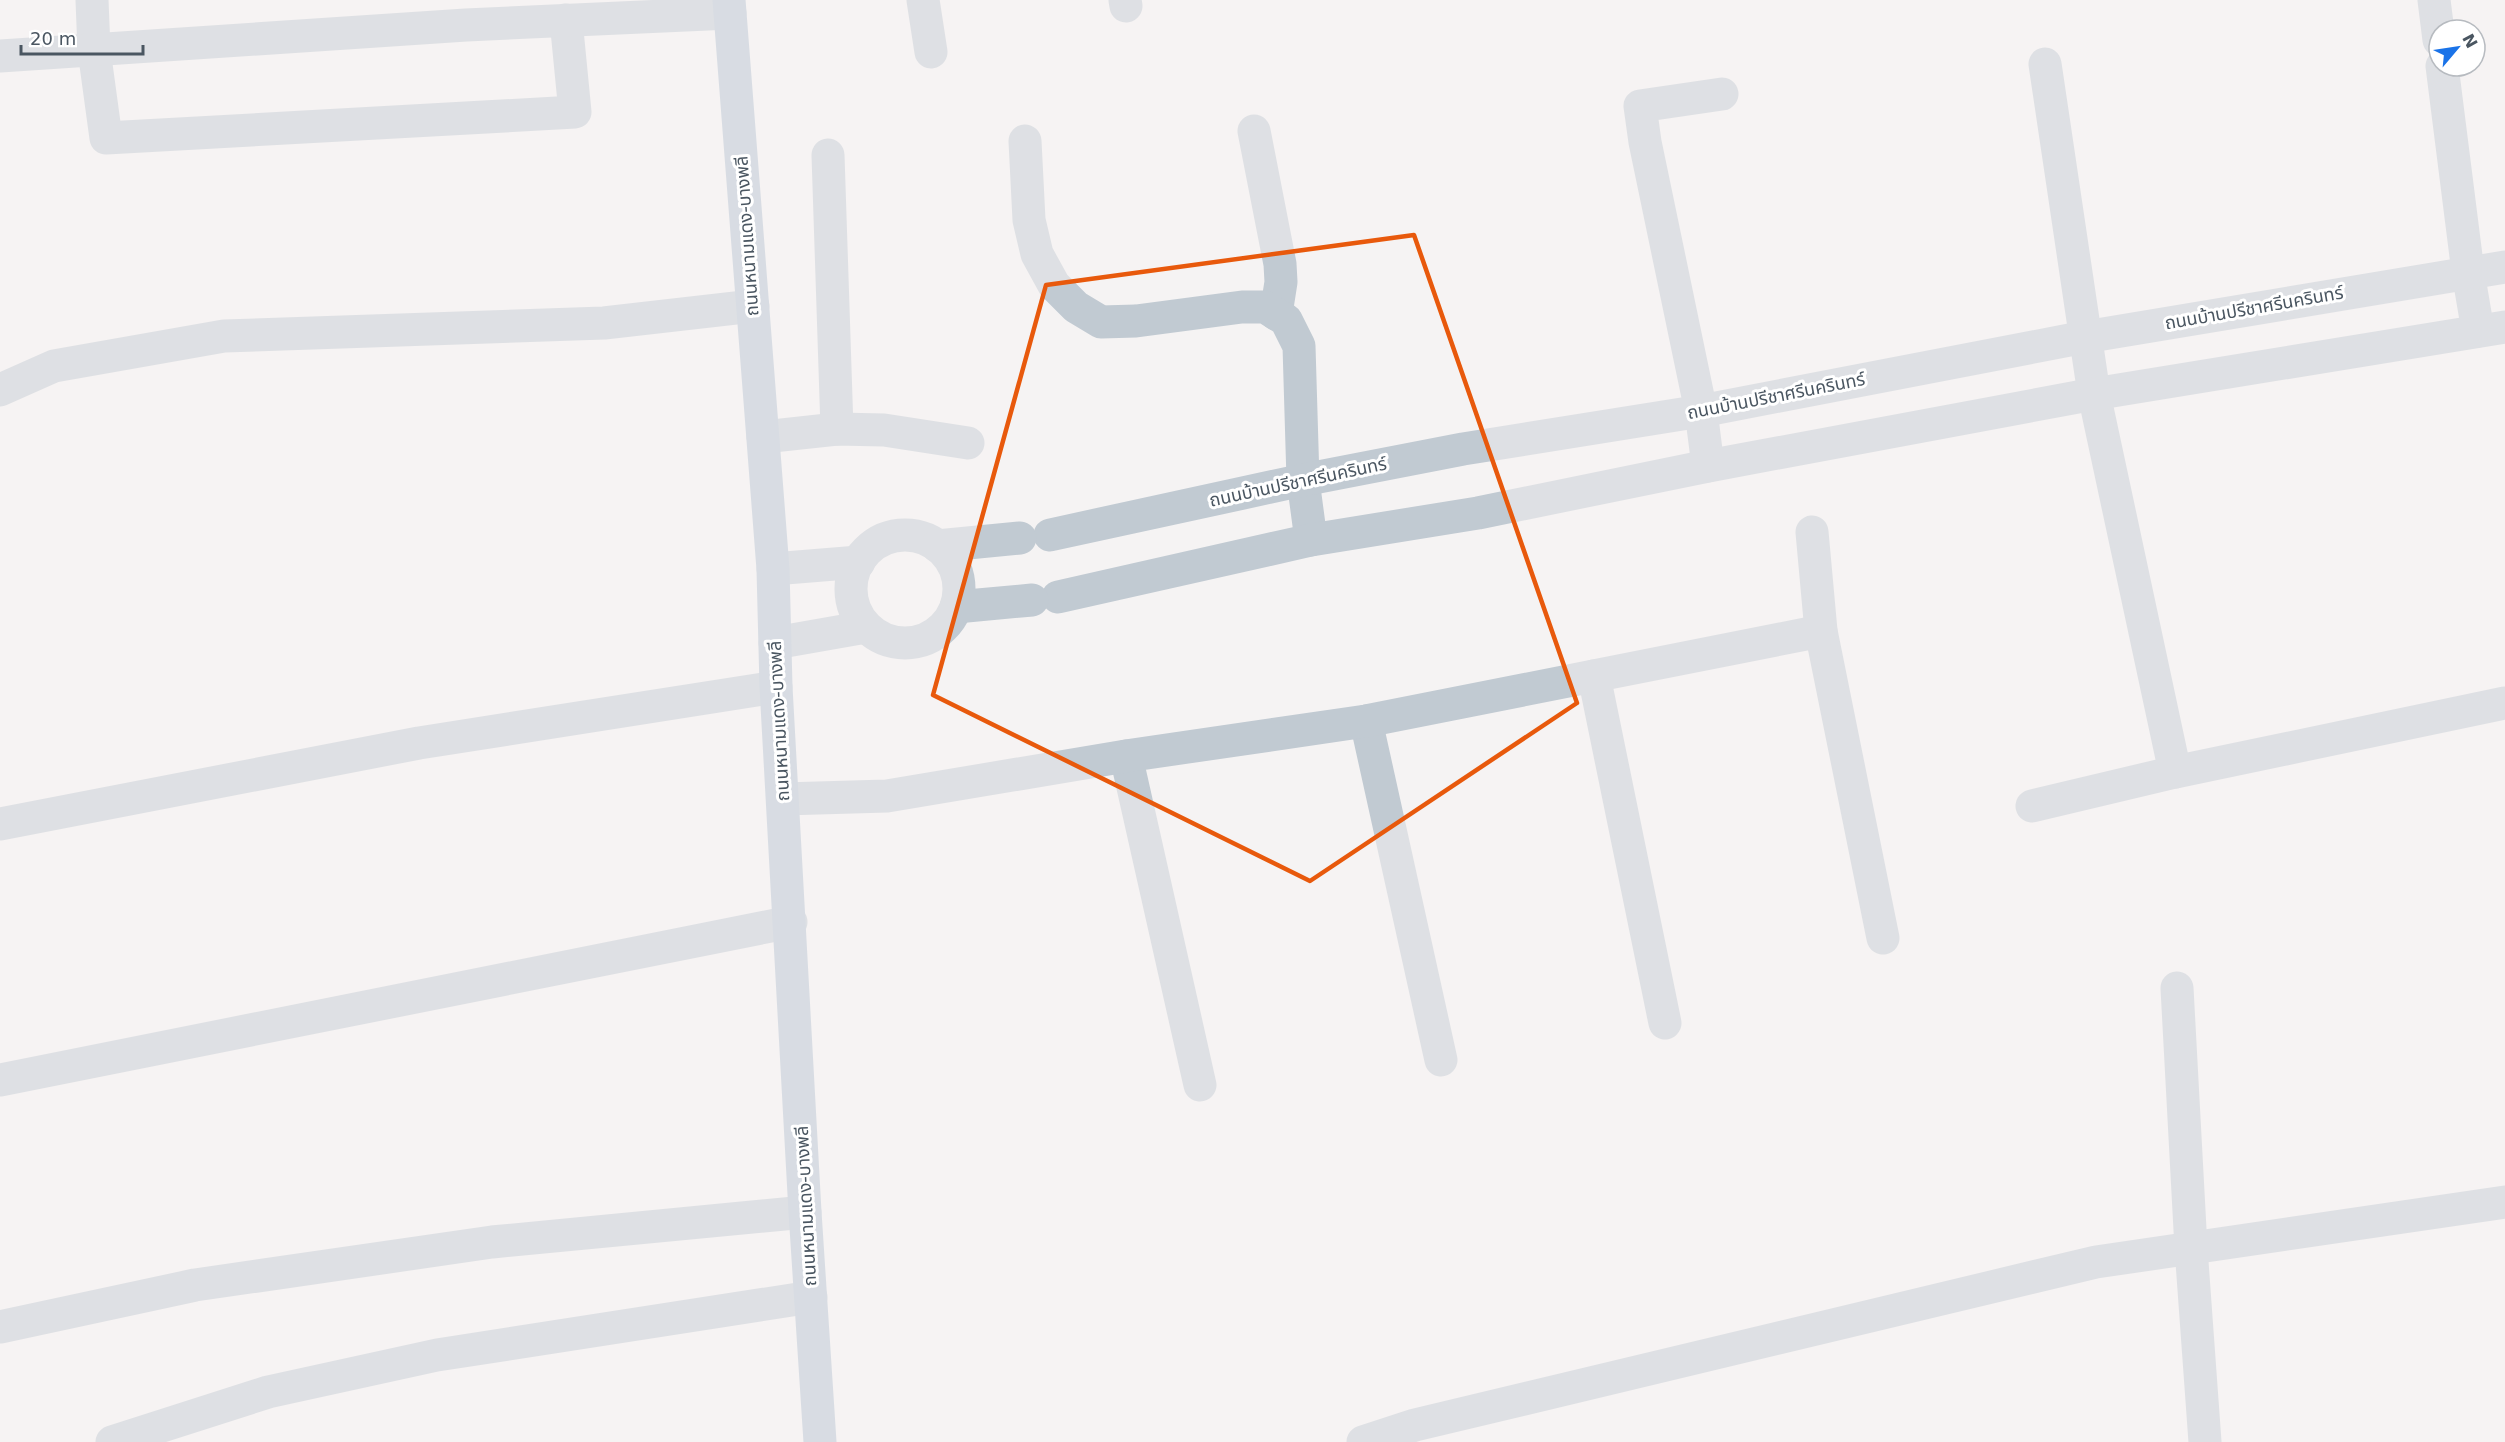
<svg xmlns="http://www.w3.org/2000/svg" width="2505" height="1442" viewBox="0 0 2505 1442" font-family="'DejaVu Sans','Noto Sans Thai',sans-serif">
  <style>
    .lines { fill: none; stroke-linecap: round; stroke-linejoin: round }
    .minor { stroke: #c1cad2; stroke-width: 33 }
    .major { stroke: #b3c2d1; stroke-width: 33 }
    .marked { fill: none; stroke: #e8590c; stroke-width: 4.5; stroke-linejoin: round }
    .labels { text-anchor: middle; stroke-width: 6; stroke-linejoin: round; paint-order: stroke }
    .street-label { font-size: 18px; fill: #4a5661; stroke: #fff }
  </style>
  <rect width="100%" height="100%" fill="#f5f3f3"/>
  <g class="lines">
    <g class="minor">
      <path d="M92 0 94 50 106 138 575 112 566 20"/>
      <path d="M923 0 931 52"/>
      <path d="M1125 0 1126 6"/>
      <path d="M2434 0 2439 40"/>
      <path d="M0 56 466 25 730 13"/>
      <path d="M2045 64 2094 394 2175 772"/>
      <path d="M2442 66 2468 272 2478 331"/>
      <path d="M1254 131 1280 264 1281 282 1276 314"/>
      <path d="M1025 141 1029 220 1037 254 1054 285 1076 307 1101 322 1136 321 1242 307H1265L1286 320 1299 346 1303 480 1311 540"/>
      <path d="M828 155 837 429"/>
      <path d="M0 390 54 366 224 336 604 323 753 306"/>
      <path d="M763 437 837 429 884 430 968 443"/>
      <path d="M1708 466 1701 411 1645 142 1640 106 1722 94"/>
      <path d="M1812 532 1821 631 1883 938"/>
      <path d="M1050 535 1303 480 1463 449 1701 411 2085 337 2505 267"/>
      <circle cx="905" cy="589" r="54"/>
      <path d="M937 546 1020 538"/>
      <path d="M773 569 859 562"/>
      <path d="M1058 597 1311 540 1478 513 1708 466 2094 394 2505 327"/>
      <path d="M956 607 1032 600"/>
      <path d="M775 643 866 627"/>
      <path d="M1594 676 1665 1023"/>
      <path d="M1366 721 1441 1060"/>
      <path d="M1126 756 1200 1085"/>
      <path d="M783 799 887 796 1126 756 1366 721 1821 631"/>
      <path d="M2032 806 2175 772 2505 703"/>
      <path d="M0 824 419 743 776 687"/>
      <path d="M2177 988 2191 1248 2205 1442"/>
      <path d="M0 1080 791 922"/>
      <path d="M0 1327 195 1285 492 1242 805 1212"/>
      <path d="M112 1442 268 1392 437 1355 811 1297"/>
      <path d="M1363 1442 1415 1425 2096 1262 2505 1202"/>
    </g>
    <path class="major" d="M729 0 773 569 776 687 805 1212 820 1442"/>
  </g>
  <path d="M0 0H2505V1442H0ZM1414 235 1577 703 1310 881 933 695 1046 285Z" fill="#f5f3f3" fill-opacity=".55" fill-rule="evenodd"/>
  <path class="marked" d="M1414 235 1577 703 1310 881 933 695 1046 285Z"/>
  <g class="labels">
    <g class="street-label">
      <text transform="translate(747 236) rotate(-94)" y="6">ถนนหนามแดง-บางพลี</text>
      <text transform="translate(2254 308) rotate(-10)" y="6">ถนนบ้านปรีชาศรีนครินทร์</text>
      <text transform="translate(1776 396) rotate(-11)" y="6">ถนนบ้านปรีชาศรีนครินทร์</text>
      <text transform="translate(1298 482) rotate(-12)" y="6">ถนนบ้านปรีชาศรีนครินทร์</text>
      <text transform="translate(779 721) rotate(-93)" y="6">ถนนหนามแดง-บางพลี</text>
      <text transform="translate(806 1206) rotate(-93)" y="6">ถนนหนามแดง-บางพลี</text>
    </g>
  </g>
  <g transform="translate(2457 48) rotate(61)"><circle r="28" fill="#ffffff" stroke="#b7bbc0" stroke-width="1.5"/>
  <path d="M0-4.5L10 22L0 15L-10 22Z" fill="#1a73e8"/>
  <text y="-9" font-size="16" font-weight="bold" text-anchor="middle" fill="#4a5661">N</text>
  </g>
  <path d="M21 45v9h122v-9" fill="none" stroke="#4a5661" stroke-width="3"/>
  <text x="30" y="45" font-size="18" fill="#4a5661" stroke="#ffffff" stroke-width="4.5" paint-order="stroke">20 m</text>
</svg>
